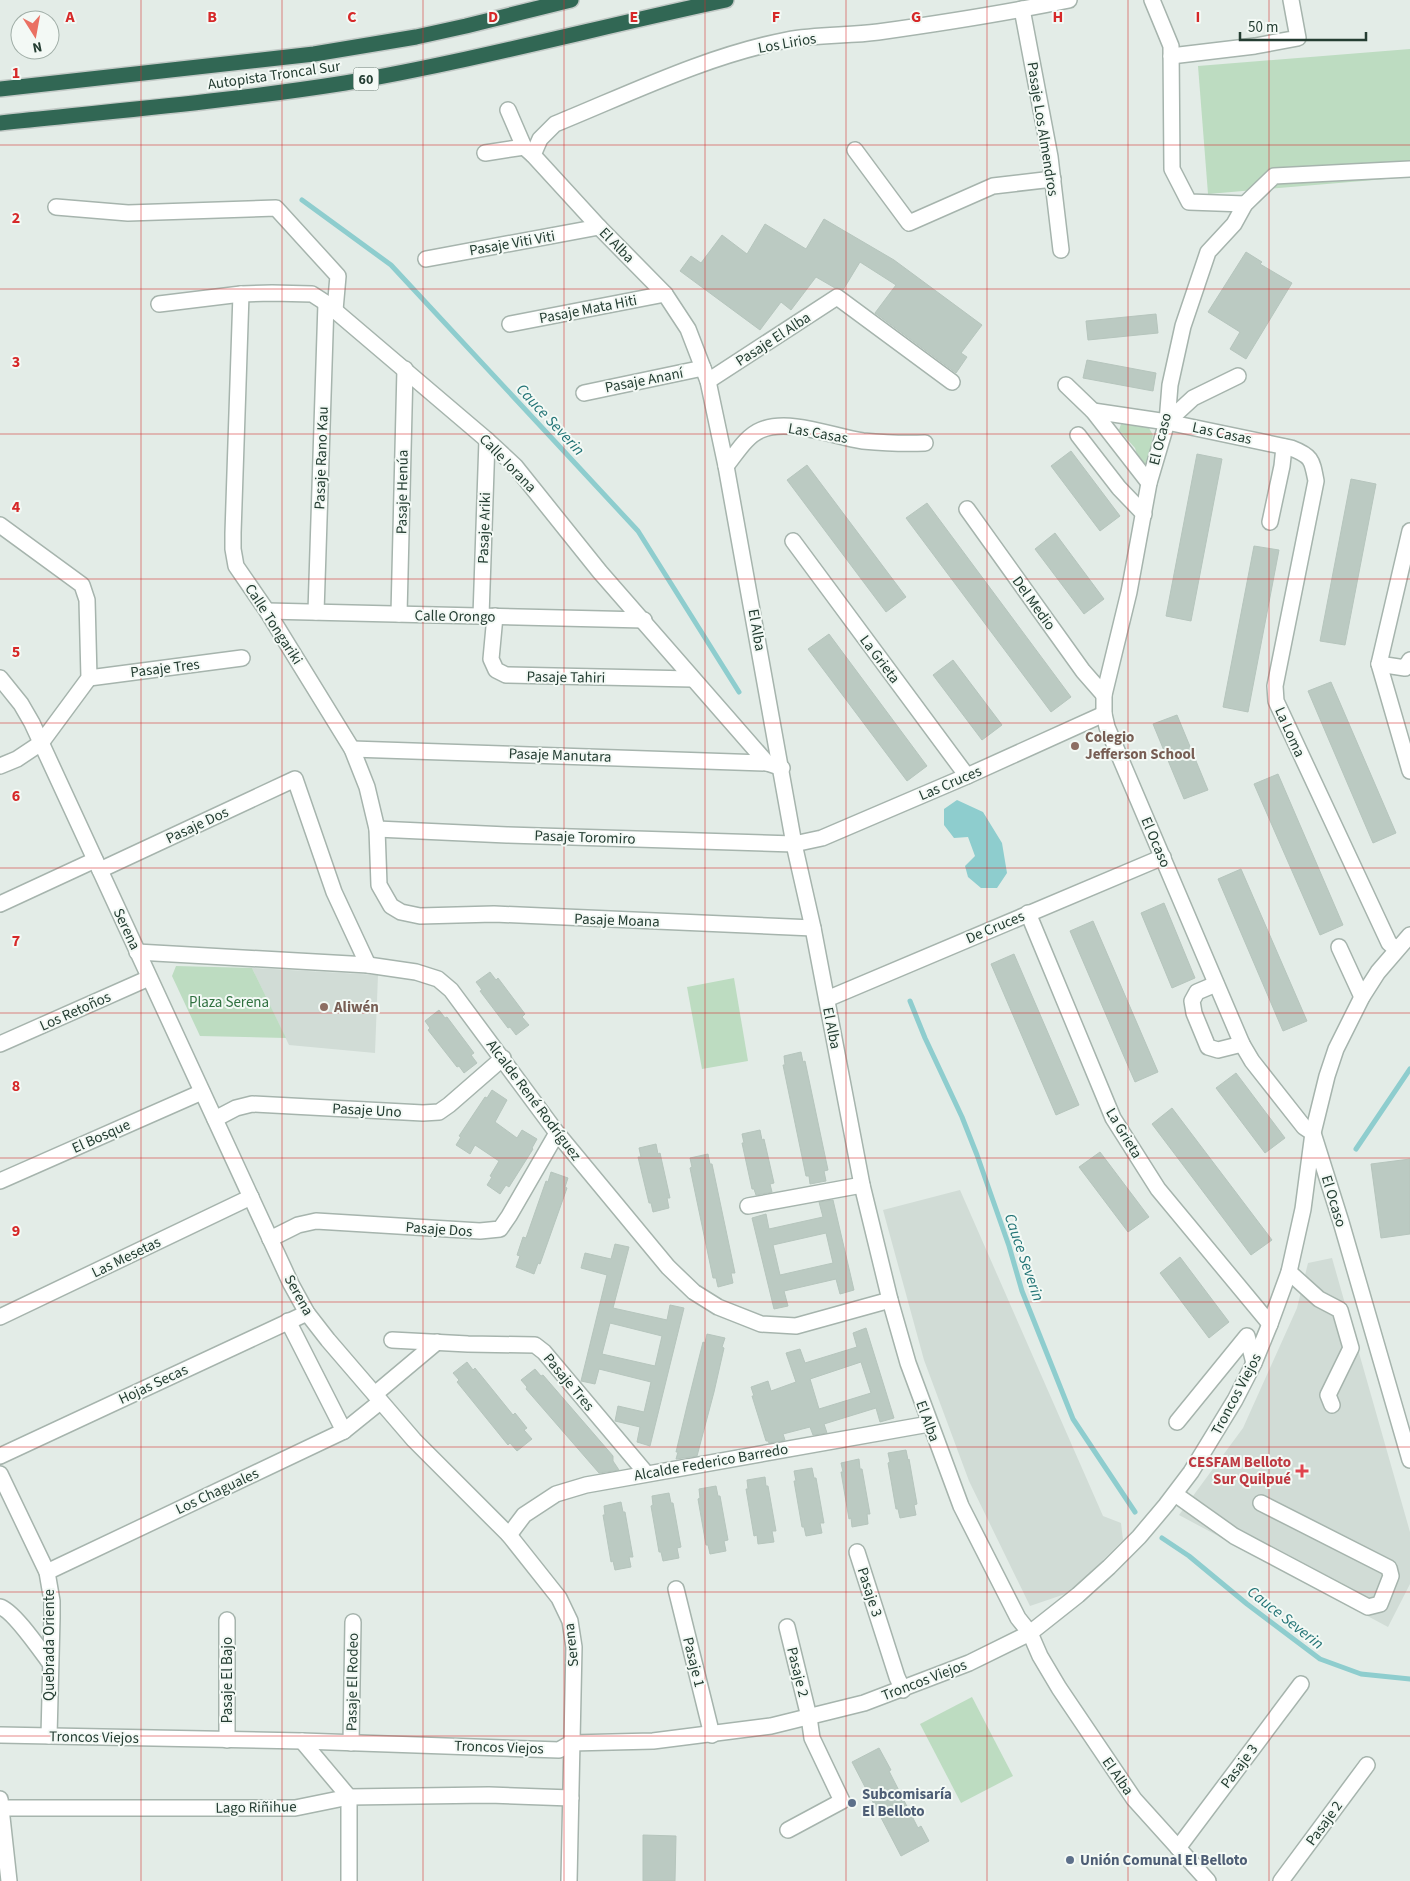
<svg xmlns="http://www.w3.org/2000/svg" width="1410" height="1881" viewBox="0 0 1410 1881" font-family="'Source Sans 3',sans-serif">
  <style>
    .built { fill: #d1dcd6 }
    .green { fill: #bddcc1 }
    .water { fill: #8ecdce }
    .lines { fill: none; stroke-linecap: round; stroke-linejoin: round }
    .stream { stroke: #8ecdce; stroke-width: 5 }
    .building { fill: #bbcac2; stroke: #b6c5bd; fill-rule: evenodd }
    .minor-casing { stroke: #a6b4ad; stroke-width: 18 }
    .highway-casing { stroke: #c2c9c6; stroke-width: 18 }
    .minor { stroke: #fff; stroke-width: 15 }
    .highway { stroke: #316754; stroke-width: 15 }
    .grid { fill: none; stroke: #d62828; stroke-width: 1; stroke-opacity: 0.55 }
    .education-dot { fill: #8d6e63; stroke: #f3f9f5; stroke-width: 2 }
    .health-dot { fill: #e0444e; stroke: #f3f9f5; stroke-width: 2 }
    .service-dot { fill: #5c6f8a; stroke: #f3f9f5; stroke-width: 2 }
    .labels { text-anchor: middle; stroke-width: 4; stroke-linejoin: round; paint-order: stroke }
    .shield { fill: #f3f9f5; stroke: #62756c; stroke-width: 1 }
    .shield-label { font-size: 14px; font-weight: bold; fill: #243d32 }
    .street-label { font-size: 15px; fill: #243d32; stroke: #f3f9f5 }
    .education-label { font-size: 15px; font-weight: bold; fill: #785e54; stroke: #f3f9f5; text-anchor: start }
    .park-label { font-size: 15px; fill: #307140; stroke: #f3f9f5 }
    .health-label { font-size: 15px; font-weight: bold; fill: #be3a42; stroke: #f3f9f5; text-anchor: end }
    .service-label { font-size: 15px; font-weight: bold; fill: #4e5e75; stroke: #f3f9f5; text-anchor: start }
    .water-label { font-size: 16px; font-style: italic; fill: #217375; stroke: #f3f9f5 }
    .grid-label { font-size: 16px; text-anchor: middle; font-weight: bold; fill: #d62828; stroke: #f3f9f5; stroke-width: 4; stroke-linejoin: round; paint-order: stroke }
  </style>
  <rect width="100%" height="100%" fill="#e3ece7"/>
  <g class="built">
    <path d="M252 968 378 975 375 1053 289 1045Z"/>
    <path d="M960 1190 1103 1516 1121 1523 1123 1540 1071 1592 1030 1606 969 1481 924 1360 883 1210Z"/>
    <path d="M1332 1258 1410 1532V1584L1388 1627 1179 1515 1243 1428 1297 1308 1308 1263Z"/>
  </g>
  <g class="green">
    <path d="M1410 49V177L1208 194 1198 66Z"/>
    <path d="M1121 424 1149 428 1153 435 1148 464H1140L1135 448 1119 430Z"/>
    <path d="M176 966 252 968 286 1038 200 1036 172 976Z"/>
    <path d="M734 978 748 1061 702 1069 687 987Z"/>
    <path d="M972 1697 1013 1776 961 1803 920 1724Z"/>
  </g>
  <path class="water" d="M957 800 983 812 1002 843 1007 873 997 888H981L968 877 965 866 975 856 968 837 954 838 944 825V809Z"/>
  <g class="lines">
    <g class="stream">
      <path d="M302 200 391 265 638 531 739 692"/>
      <path d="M910 1001 925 1038 962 1117 977 1155 1009 1246 1022 1291 1073 1419 1135 1512"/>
      <path d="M1356 1149 1410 1069"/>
      <path d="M1162 1538 1189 1556 1247 1604 1320 1659 1361 1674 1410 1679"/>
    </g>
  </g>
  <g class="building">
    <path d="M824 219 894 260 982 325 961 353 967 357 956 373 875 313 896 285 860 262 843 290 835 288 816 277 791 310 781 302 760 330 680 271 691 256 701 263 722 235 747 254 765 224 806 249Z"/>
    <path d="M1246 252 1262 262 1260 264 1292 283 1246 359 1230 349 1240 332 1208 312Z"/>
    <path d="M1156 314 1158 333 1088 340 1086 321Z"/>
    <path d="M1087 360 1156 373 1153 391 1083 378Z"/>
    <path d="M1071 451 1120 516 1100 531 1051 466Z"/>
    <path d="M1197 454 1222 459 1191 621 1166 616Z"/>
    <path d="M807 465 906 597 886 612 787 480Z"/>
    <path d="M1351 479 1376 484 1345 645 1320 641Z"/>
    <path d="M927 503 1071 697 1051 712 906 518Z"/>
    <path d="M1055 533 1104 599 1084 614 1035 549Z"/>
    <path d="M1254 546 1279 550 1248 712 1223 707Z"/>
    <path d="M829 634 927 766 907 781 808 649Z"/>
    <path d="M953 660 1002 725 982 740 933 675Z"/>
    <path d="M1331 682 1396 833 1373 843 1308 691Z"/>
    <path d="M1177 715 1208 790 1184 799 1153 724Z"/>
    <path d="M1278 774 1343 925 1320 935 1254 784Z"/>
    <path d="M1241 869 1307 1021 1283 1031 1218 879Z"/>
    <path d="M1164 903 1195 978 1172 988 1141 913Z"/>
    <path d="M1093 921 1158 1072 1135 1082 1070 931Z"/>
    <path d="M1014 954 1079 1105 1056 1115 991 964Z"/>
    <path d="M490 972 496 980 498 978 525 1014 522 1017 529 1025 516 1035 510 1027 508 1028 480 991 482 990 476 982Z"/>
    <path d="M439 1010 445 1018 447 1017 474 1053 471 1055 477 1063 464 1073 459 1066 457 1067 428 1030 430 1028 425 1021Z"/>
    <path d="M801 1052 803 1062 805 1061 828 1170 824 1171 826 1181 810 1184 809 1176H806L783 1065H785L784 1056Z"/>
    <path d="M1236 1073 1285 1138 1265 1153 1216 1088Z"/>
    <path d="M492 1090 507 1100 495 1122 517 1138 522 1130 537 1139 532 1148 533 1149 509 1187 506 1185 500 1194 487 1185 492 1177 490 1176 499 1161 475 1145 470 1154 456 1145 461 1137 459 1136 485 1097 487 1098Z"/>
    <path d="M1172 1108 1272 1240 1251 1255 1152 1124Z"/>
    <path d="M760 1130 762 1140 764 1139 774 1183 770 1184 772 1192 756 1195 754 1189H752L742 1143H744L742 1134Z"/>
    <path d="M656 1144 658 1154 660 1153 670 1198H667L669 1208 653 1212 651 1203H649L638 1157H641L639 1148Z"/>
    <path d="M1100 1152 1149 1217 1128 1232 1079 1167Z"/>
    <path d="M708 1154 710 1164H712L735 1273H731L733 1283 718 1287 716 1278H713L690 1168 692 1167 690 1158Z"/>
    <path d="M1410 1159V1234L1381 1238 1371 1164Z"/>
    <path d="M551 1172 568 1178 565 1187 567 1188 540 1264 538 1263 534 1274 516 1267 520 1256 517 1255 523 1237 526 1238 546 1181 548 1182Z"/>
    <path d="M833 1200 854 1290 840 1294 836 1279 784 1291 788 1306 774 1309 752 1218 766 1214 769 1229 823 1217 819 1202ZM826 1233 833 1263 780 1275 773 1245Z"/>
    <path d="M615 1244 629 1247 613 1308 667 1320 670 1305 684 1308 650 1446 637 1442 640 1427 615 1421 618 1406 644 1412 651 1382 599 1369 595 1384 581 1381 607 1275 581 1268 585 1253 611 1259ZM610 1323 662 1336 655 1366 602 1354Z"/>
    <path d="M1180 1257 1229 1322 1209 1338 1160 1273Z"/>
    <path d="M866 1328 894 1418 880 1422 876 1408 824 1424 827 1433 813 1435 810 1427 783 1434 785 1440 769 1443 768 1441H766L752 1396H754L751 1387 768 1381 771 1391 796 1382 786 1353 800 1349 805 1363 857 1347 853 1333ZM861 1362 871 1393 819 1409 810 1379Z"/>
    <path d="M707 1334 725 1338 722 1347 724 1348 714 1392 697 1456 676 1459 678 1452H676L687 1406 703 1342 705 1343Z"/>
    <path d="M467 1362 473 1370 475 1368 513 1415 515 1413 527 1428 524 1430 532 1439 517 1451 510 1443 508 1445 457 1382 459 1380 453 1373Z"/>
    <path d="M535 1369 541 1376 543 1375 613 1456V1461L619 1470 599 1473 526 1389 527 1387 521 1380Z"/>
    <path d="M906 1450 908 1460 909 1459 917 1504 914 1505 916 1515 900 1518 898 1509H896L888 1463 890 1462 888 1453Z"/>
    <path d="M859 1459 860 1469H862L870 1514H867L868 1524 852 1527 851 1518 849 1519 841 1472H843L841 1463Z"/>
    <path d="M812 1468 814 1478H816L824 1523H820L822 1533 806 1536 804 1527H802L794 1481H796L794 1471Z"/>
    <path d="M765 1477 766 1486H768L776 1531H772L774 1542 758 1544 757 1535 754 1536 746 1489H748L747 1480Z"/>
    <path d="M716 1486 718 1496H720L728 1540 724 1541 726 1551 710 1554 708 1545H706L698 1499 700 1498 699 1489Z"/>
    <path d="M669 1493 671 1503H673L681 1547 677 1548 679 1558 663 1561 661 1552H659L651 1506 653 1505 652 1496Z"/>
    <path d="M621 1502 623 1512H625L633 1557H629L631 1567 615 1570 613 1561 611 1562 603 1515H605L604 1506Z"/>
    <path d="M879 1748 891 1770 889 1771 918 1828 921 1826 929 1841 901 1856 852 1762Z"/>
    <path d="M643 1835 676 1836 675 1881H643Z"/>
  </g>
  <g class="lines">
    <g class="minor-casing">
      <g id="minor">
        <path d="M1152 0 1171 46 1172 169 1189 202 1245 204"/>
        <path d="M1022 9 1050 157 1061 250"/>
        <path d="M1171 56 1255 46 1298 38 1291 0"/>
        <path d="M508 110 524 147"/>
        <path d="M855 150 909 223 993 186 1053 179"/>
        <path d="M485 153 524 147 533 155 599 227 665 294 688 329 708 381 726 466 794 844 813 928 862 1185 890 1300 908 1363 961 1506 1018 1618 1030 1633 1040 1656 1059 1688 1134 1799 1208 1881"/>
        <path d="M533 155 540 139 555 124C631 93 706 56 787 40 817 34 848 36 878 32 942 23 1006 13 1069 0"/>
        <path d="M1410 169 1274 176 1245 204 1234 224 1208 252 1183 326 1170 385 1167 422 1149 483 1129 592 1104 695V714L1107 727 1242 1044 1252 1061 1304 1127 1313 1133 1341 1222 1410 1460"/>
        <path d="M56 207 128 213 276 208 338 276 335 310"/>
        <path d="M426 259 599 227"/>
        <path d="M241 294 233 533V549L236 566 267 611 352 749 367 787 377 829 379 885 391 906 401 912 420 916 494 914 813 928"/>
        <path d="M159 304 241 294 272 293 312 294 326 303 487 440 515 466 600 572 767 763 782 768"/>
        <path d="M510 324 665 294"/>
        <path d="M708 381 837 297 952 382"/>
        <path d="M1066 385 1093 411 1149 483"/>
        <path d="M584 393 703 368"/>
        <path d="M1093 411 1167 422 1291 448C1312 456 1312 460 1316 481L1275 686 1276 701 1389 943 1396 949"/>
        <path d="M1167 422 1193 398 1238 376"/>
        <path d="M1078 435 1119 488 1144 514"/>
        <path d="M726 466C736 454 746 436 761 430 790 418 834 437 863 441 884 443 904 444 925 443"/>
        <path d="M967 509 1083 671 1104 695"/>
        <path d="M1270 522 1282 466 1284 447"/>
        <path d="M0 525 82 585 87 600 89 678 41 743 17 759 0 766"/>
        <path d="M1410 531 1379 664 1410 771"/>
        <path d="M793 541 967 776"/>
        <path d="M267 611 644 620"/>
        <path d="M316 612 326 303"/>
        <path d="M399 614 405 369"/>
        <path d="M481 616 487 440"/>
        <path d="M495 616 491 659 496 670 506 675 692 679"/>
        <path d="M1379 664 1405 668 1410 660"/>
        <path d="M0 678 21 704 32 723 291 1284 307 1313 328 1340 414 1440 509 1535 559 1598 570 1621 574 1647 569 1881"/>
        <path d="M89 678 242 658"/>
        <path d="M352 749 767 763"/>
        <path d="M377 829 507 835 794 844 822 838 967 776 1104 714"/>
        <path d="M100 870 295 779 334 892 368 965"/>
        <path d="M0 904 95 860"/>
        <path d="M1028 913 1113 1118 1158 1189 1270 1324"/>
        <path d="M1339 947 1362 997"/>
        <path d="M137 952 368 965 416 972 438 979 451 990 557 1133 668 1267 694 1292 718 1307 761 1324 796 1326 890 1300"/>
        <path d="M1216 984 1197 992 1192 1001 1194 1013 1208 1047 1218 1050 1242 1044"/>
        <path d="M827 999 1163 857"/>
        <path d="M0 1044 149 978"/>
        <path d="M215 1119 236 1108 252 1104 423 1113 439 1112 449 1105 503 1058"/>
        <path d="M0 1181 202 1092"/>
        <path d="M748 1206 862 1185"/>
        <path d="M270 1239 298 1225 316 1221 480 1231 500 1229 509 1216 557 1133"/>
        <path d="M1289 1272 1319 1299 1340 1310 1351 1348 1328 1395 1332 1405"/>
        <path d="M0 1317 251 1197"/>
        <path d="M288 1321 344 1431"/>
        <path d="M392 1340 468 1344 535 1345 544 1352 646 1473"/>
        <path d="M375 1394 437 1342"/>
        <path d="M1177 1422 1247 1336 1254 1363"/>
        <path d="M0 1456 307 1313"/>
        <path d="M0 1474 47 1572 52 1601V1618L49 1736"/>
        <path d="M1175 1494 1234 1536 1368 1607 1380 1604 1391 1576 1389 1568 1261 1503"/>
        <path d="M509 1535 524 1515 556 1494 586 1485 929 1424"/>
        <path d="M857 1552 897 1677 903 1690"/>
        <path d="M47 1572 344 1431 380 1402"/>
        <path d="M676 1589 712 1735"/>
        <path d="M0 1607C13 1610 41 1651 50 1663"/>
        <path d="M227 1620V1740"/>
        <path d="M787 1627 809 1717 812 1738 842 1801 788 1830"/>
        <path d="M0 1735 302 1741 559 1750 571 1743 653 1741 771 1726 864 1703 969 1663 1030 1633 1078 1595 1109 1567 1139 1537 1166 1505 1191 1472 1235 1400 1254 1363 1270 1324 1289 1272 1303 1209 1313 1133 1327 1076 1336 1049 1362 997 1378 972 1410 935"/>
        <path d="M302 1741 349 1797V1881"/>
        <path d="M351 1743 353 1622"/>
        <path d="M0 1799 9 1881"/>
        <path d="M0 1808H295L349 1797 489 1795 571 1798"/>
        <path d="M1178 1848 1301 1684"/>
        <path d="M1281 1881 1367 1765"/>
      </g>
    </g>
    <g class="highway-casing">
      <g id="highway">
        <path d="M0 89 314 54 416 37 466 26 571 0"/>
        <path d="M0 123C115 111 231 101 345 83 473 61 599 27 726 0"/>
      </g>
    </g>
    <use href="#minor" class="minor"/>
    <use href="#highway" class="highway"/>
  </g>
  <path class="grid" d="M141 0V1881M282 0V1881M423 0V1881M564 0V1881M705 0V1881M846 0V1881M987 0V1881M1128 0V1881M1269 0V1881M0 145H1410M0 289H1410M0 434H1410M0 579H1410M0 723H1410M0 868H1410M0 1013H1410M0 1158H1410M0 1302H1410M0 1447H1410M0 1592H1410M0 1736H1410"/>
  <g class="education-dot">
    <circle cx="1075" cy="746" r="5"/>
    <circle cx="324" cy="1007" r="5"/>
  </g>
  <path class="health-dot" d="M1299.5 1463.5h5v5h5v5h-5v5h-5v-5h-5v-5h5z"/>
  <g class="service-dot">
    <circle cx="852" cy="1803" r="5"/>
    <circle cx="1070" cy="1860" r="5"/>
  </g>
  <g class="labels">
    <rect class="shield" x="353.5" y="67.5" width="25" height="23" rx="4"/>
    <g class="shield-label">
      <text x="366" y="84">60</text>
    </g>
    <g class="street-label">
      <text transform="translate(787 43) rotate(-10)" y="5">Los Lirios</text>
      <text transform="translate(274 75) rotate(-8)" y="5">Autopista Troncal Sur</text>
      <text transform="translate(1043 129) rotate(81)" y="5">Pasaje Los Almendros</text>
      <text transform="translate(512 243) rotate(-10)" y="5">Pasaje Viti Viti</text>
      <text transform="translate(617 245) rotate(45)" y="5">El Alba</text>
      <text transform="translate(588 309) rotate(-11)" y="5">Pasaje Mata Hiti</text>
      <text transform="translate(773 339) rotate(-33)" y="5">Pasaje El Alba</text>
      <text transform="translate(644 380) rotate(-11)" y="5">Pasaje Ananí</text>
      <text transform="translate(818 433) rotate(10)" y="5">Las Casas</text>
      <text transform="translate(1222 433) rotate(12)" y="5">Las Casas</text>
      <text transform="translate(1160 439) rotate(-76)" y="5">El Ocaso</text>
      <text transform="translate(321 458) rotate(-88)" y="5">Pasaje Rano Kau</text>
      <text transform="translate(508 463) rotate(46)" y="5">Calle Iorana</text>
      <text transform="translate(402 492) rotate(-89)" y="5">Pasaje Henúa</text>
      <text transform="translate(484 528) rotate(-88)" y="5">Pasaje Ariki</text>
      <text transform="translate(1034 603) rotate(54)" y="5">Del Medio</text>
      <text transform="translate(455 616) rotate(1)" y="5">Calle Orongo</text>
      <text transform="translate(274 624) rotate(57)" y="5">Calle Tongariki</text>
      <text transform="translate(757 630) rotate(80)" y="5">El Alba</text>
      <text transform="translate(880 659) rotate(53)" y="5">La Grieta</text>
      <text transform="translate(165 668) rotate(-7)" y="5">Pasaje Tres</text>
      <text transform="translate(566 677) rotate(1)" y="5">Pasaje Tahiri</text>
      <text transform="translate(1290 732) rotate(66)" y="5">La Loma</text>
      <text transform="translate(560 755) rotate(2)" y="5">Pasaje Manutara</text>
      <text transform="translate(950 783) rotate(-23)" y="5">Las Cruces</text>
      <text transform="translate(197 825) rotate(-25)" y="5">Pasaje Dos</text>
      <text transform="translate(585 837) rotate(2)" y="5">Pasaje Toromiro</text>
      <text transform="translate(1156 842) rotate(67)" y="5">El Ocaso</text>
      <text transform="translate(617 920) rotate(2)" y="5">Pasaje Moana</text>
      <text transform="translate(995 927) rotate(-23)" y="5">De Cruces</text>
      <text transform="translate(127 929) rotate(65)" y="5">Serena</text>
      <text transform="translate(75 1011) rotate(-24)" y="5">Los Retoños</text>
      <text transform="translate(832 1028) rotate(79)" y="5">El Alba</text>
      <text transform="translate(534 1100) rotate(53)" y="5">Alcalde René Rodríguez</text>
      <text transform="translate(367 1110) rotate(3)" y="5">Pasaje Uno</text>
      <text transform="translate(1124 1133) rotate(59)" y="5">La Grieta</text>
      <text transform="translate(101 1136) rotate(-24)" y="5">El Bosque</text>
      <text transform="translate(1334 1201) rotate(73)" y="5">El Ocaso</text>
      <text transform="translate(439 1229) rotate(4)" y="5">Pasaje Dos</text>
      <text transform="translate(126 1257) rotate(-26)" y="5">Las Mesetas</text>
      <text transform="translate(299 1295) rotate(61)" y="5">Serena</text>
      <text transform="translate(569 1382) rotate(50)" y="5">Pasaje Tres</text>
      <text transform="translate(153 1384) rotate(-25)" y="5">Hojas Secas</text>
      <text transform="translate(1236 1394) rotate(-62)" y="5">Troncos Viejos</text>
      <text transform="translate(928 1421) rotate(70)" y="5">El Alba</text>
      <text transform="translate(711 1462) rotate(-10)" y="5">Alcalde Federico Barredo</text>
      <text transform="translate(217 1491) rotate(-25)" y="5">Los Chaguales</text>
      <text transform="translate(870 1592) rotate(72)" y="5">Pasaje 3</text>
      <text transform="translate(49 1645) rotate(-90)" y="5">Quebrada Oriente</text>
      <text transform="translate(571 1645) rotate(-96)" y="5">Serena</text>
      <text transform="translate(694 1662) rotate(76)" y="5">Pasaje 1</text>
      <text transform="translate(798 1672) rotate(76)" y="5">Pasaje 2</text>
      <text transform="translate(227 1680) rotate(-90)" y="5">Pasaje El Bajo</text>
      <text transform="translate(924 1680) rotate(-21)" y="5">Troncos Viejos</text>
      <text transform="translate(352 1682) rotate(-89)" y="5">Pasaje El Rodeo</text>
      <text transform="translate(94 1737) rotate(1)" y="5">Troncos Viejos</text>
      <text transform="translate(499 1747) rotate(2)" y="5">Troncos Viejos</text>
      <text transform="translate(1239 1766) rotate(-53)" y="5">Pasaje 3</text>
      <text transform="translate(1118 1776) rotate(55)" y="5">El Alba</text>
      <text transform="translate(256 1807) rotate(-1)" y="5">Lago Riñihue</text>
      <text transform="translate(1324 1823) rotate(-54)" y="5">Pasaje 2</text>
    </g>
    <g class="education-label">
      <text x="1085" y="742">Colegio<tspan x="1085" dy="17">Jefferson School</tspan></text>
      <text x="334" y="1012">Aliwén</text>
    </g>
    <g class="park-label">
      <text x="229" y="1007">Plaza Serena</text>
    </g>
    <g class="health-label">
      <text x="1291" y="1467">CESFAM Belloto<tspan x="1291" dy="17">Sur Quilpué</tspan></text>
    </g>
    <g class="service-label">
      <text x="862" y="1799">Subcomisaría<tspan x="862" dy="17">El Belloto</tspan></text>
      <text x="1080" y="1865">Unión Comunal El Belloto</text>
    </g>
    <g class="water-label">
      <text transform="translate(551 419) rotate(47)" y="6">Cauce Severin</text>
      <text transform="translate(1025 1257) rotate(71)" y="6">Cauce Severin</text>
      <text transform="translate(1286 1617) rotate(38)" y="6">Cauce Severin</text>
    </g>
  </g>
  <g class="grid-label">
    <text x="70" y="22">A</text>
    <text x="212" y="22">B</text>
    <text x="352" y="22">C</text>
    <text x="493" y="22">D</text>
    <text x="634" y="22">E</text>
    <text x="776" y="22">F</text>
    <text x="916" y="22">G</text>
    <text x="1058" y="22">H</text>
    <text x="1198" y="22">I</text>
    <text x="16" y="78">1</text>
    <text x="16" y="223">2</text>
    <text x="16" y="367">3</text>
    <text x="16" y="512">4</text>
    <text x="16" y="657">5</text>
    <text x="16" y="801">6</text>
    <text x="16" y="946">7</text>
    <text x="16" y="1091">8</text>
    <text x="16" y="1236">9</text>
  </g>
  <g transform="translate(35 35) rotate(169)"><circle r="24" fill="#f3f9f5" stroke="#a0aea7"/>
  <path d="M0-4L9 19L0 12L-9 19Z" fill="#ea7163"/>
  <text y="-8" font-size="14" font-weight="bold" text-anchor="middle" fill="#243d32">N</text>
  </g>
  <path d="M1240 32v8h126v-8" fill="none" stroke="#243d32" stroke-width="2.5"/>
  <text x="1248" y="32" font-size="15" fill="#243d32" stroke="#f3f9f5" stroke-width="4" paint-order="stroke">50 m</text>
</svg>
